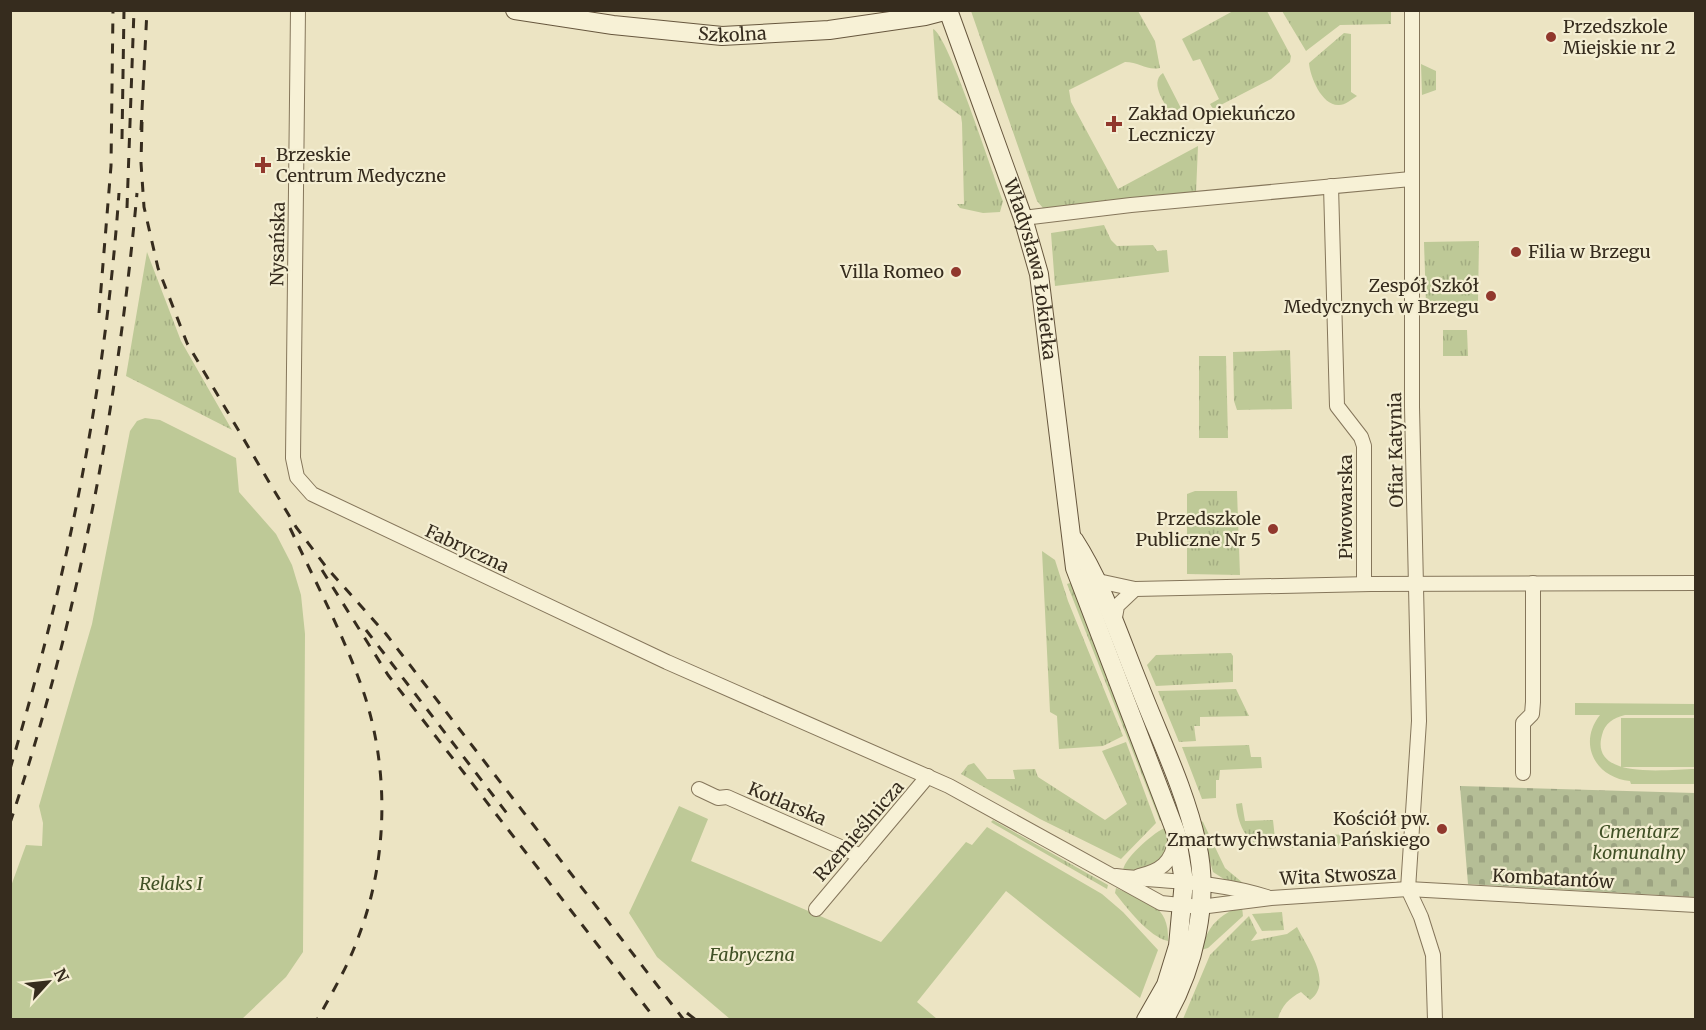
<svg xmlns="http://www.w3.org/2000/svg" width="1706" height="1030" viewBox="0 0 1706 1030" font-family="Merriweather,serif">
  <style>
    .grass { fill: url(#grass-tufts) }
    .cemetery { fill: url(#cemetery-stones) }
    .garden { fill: #bec997 }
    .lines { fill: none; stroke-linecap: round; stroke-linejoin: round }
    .street-casing { stroke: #85765b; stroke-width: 16 }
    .secondary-casing { stroke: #67573e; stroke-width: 20 }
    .street { stroke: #f7f1d6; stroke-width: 14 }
    .secondary { stroke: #f7f1d6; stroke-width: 18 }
    .rail { stroke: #362c1e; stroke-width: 3; stroke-dasharray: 10 10; stroke-linecap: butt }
    .poi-dot { fill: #91382d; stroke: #f4eed2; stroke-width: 2 }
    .labels { text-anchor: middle; stroke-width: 4.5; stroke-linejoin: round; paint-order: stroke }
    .poi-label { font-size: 18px; fill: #362c1e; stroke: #f4eed2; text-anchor: start }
    .street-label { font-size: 18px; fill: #362c1e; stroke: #f4eed2 }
    .park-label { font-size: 18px; font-style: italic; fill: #415126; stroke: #f4eed2 }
  </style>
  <defs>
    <pattern id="grass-tufts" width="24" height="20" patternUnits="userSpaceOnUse" patternTransform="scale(1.5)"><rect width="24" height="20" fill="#bec997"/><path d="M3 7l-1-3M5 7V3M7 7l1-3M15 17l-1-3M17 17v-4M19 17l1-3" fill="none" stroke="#a4ad82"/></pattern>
    <pattern id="cemetery-stones" width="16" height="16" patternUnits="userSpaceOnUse" patternTransform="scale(1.5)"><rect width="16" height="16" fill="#b5be96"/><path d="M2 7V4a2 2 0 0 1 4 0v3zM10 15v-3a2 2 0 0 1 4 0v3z" fill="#9ca381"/></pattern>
  </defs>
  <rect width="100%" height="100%" fill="#ece4c3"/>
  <g class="grass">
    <path d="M971 11H1138L1155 41 1160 68C1147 71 1139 62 1125 62L1069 90 1071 102 1118 189 1198 146 1196 193 1043 208 1037 201Z"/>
    <path d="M1233 11H1267L1291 56 1290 62 1271 79 1213 109 1210 104 1219 99 1200 59 1193 61 1182 39Z"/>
    <path d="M1282 11H1391V24L1340 25 1306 51Z"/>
    <path d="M933 29C948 34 993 176 1003 201L1000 212 983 213 960 208 957 204H964L962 123 961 116 938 99Z"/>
    <path d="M1344 33 1351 34V92L1357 96C1351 100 1345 105 1339 105 1322 106 1310 77 1309 63Z"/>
    <path d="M1421 64 1436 71V90L1422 95Z"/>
    <path d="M1163 73 1187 120 1174 118C1167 107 1148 83 1163 73Z"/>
    <path d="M1104 225 1111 240 1117 246 1153 245 1157 251 1167 250 1169 272 1055 286 1051 233Z"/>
    <path d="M1479 241 1478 302 1426 305 1424 242Z"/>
    <path d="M147 252 181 341 232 430 126 376Z"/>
    <path d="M1467 330 1468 356H1443V330Z"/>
    <path d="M1290 350 1292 409 1237 410 1234 401 1233 352Z"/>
    <path d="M1199 356H1226L1228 438H1199Z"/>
    <path d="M1195 491H1237L1240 575 1187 574V494Z"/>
    <path d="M1042 551 1055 560 1068 601 1123 736 1103 746 1059 749 1057 716 1050 712Z"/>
    <path d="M1073 582 1166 821H1160L1067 584Z"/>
    <path d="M1231 653 1233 656V682L1156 686 1147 665 1156 655Z"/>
    <path d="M1236 689 1249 716 1200 717V726H1194L1196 741 1179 742 1158 691Z"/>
    <path d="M1126 742 1156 823 1121 859 1040 819 961 774 968 765 974 763 987 779H1015L1013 770 1035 769 1038 777 1105 820 1127 804 1102 751Z"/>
    <path d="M1249 745 1251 757H1261L1262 768 1220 770 1219 780H1216V798L1202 799 1182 747Z"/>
    <path d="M1242 803 1245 821 1273 820 1276 848C1250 852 1238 827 1236 804Z"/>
    <path d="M1198 819 1203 822 1225 868 1243 883 1227 881 1213 872Z"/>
    <path d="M993 820 1108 885 1107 889 994 824 991 822Z"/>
    <path d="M1167 827C1175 857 1151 873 1123 870 1125 857 1155 831 1167 827Z"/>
    <path d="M1290 834 1365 835 1364 848 1351 845 1292 848Z"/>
    <path d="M1116 888C1144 900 1170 904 1168 941 1149 937 1127 908 1115 893Z"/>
    <path d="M1242 907 1243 916 1208 948 1201 950C1207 928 1219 913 1242 907Z"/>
    <path d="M1282 912 1284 930 1262 931 1252 914Z"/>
    <path d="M1249 916 1257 933 1251 941 1287 934 1297 927C1307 947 1334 983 1310 1000L1301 992C1289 998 1281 1007 1278 1019H1183L1210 955Z"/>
  </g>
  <path class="cemetery" d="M1460 786 1695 793V897L1468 884Z"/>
  <g class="garden">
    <path d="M145 418 160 420 236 458 239 492 276 534 292 565 301 595 305 634 303 952 286 977 242 1019H11V886L26 845 42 846 43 823 39 806 92 624 130 431 137 421Z"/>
    <path d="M1575 703 1695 704V715H1625C1613 718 1605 723 1602 735 1589 781 1670 769 1695 769V784H1631L1630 781C1596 778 1577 744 1600 715H1575Z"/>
    <rect x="1621" y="718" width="74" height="49"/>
    <path d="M679 806 708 819 691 861 881 942 966 842 972 845 987 827 1102 894 1123 912 1158 950 1140 998 1006 891 917 1002 937 1019H730L657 957 629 913Z"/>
  </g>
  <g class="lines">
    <g class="street-casing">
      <g id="street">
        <path d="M298 10 293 458 297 477 312 494 667 662 949 786 1161 903 1200 907 1271 898 1408 889 1696 905"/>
        <path d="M1331 186 1337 406 1361 437 1364 446V584"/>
        <path d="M1023 218 1131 205 1411 179"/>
        <path d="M1098 581 1135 589 1371 584 1696 583"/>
        <path d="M1114 623 1117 606 1135 589"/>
        <path d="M1523 773V723L1532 714 1533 702V583"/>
        <path d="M699 789 718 798 727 797 861 856"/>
        <path d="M1116 876C1167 882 1218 881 1267 897"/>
        <path d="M1139 876C1160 871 1172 863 1175 841"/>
        <path d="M1408 889 1419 721 1412 407V10"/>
        <path d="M1408 889 1421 917 1433 955 1435 1020"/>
        <path d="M816 909 928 776"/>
      </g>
    </g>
    <g class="secondary-casing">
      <g id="secondary">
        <path id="s1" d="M515 10 613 25 722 36 829 30 925 16 948 10"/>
        <path id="s2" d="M948 10 1023 218 1039 274 1075 568 1176 833 1184 881 1178 946 1166 985 1146 1020"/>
        <path d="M1074 540C1103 585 1119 636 1139 685 1159 737 1185 789 1197 844 1210 901 1194 969 1164 1020"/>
      </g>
    </g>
    <use href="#street" class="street"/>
    <use href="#secondary" class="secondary"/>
    <g class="rail">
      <path d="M142 122 141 163 144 207 158 268 187 343 269 482 296 527 327 568 386 634 684 1020"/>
      <path d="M141 130 147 10"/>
      <path d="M122 139 124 10"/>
      <path d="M127 208 134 10"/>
      <path d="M99 313 111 166 113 10"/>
      <path d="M290 528C314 579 341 630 360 682 390 763 389 858 358 938 348 966 332 993 317 1020"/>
      <path d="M322 570 388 675 656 1020"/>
      <path d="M366 630 509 816"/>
      <path d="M10 769C67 579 105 391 119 193"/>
      <path d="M10 823C79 615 117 411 137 193"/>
      <path d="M687 1013 696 1020"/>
    </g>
  </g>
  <g class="poi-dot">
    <circle cx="1551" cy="37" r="6"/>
    <path d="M1111 115h6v6h6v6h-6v6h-6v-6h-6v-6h6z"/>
    <path d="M260 156h6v6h6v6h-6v6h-6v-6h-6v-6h6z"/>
    <circle cx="1516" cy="252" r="6"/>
    <circle cx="956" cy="272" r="6"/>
    <circle cx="1491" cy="296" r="6"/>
    <circle cx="1273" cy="529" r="6"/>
    <circle cx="1442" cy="829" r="6"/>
  </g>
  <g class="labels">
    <g class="poi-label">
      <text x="1563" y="33">Przedszkole<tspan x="1563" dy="21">Miejskie nr 2</tspan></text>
      <text x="1128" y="120">Zakład Opiekuńczo<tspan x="1128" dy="21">Leczniczy</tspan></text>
      <text x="276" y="161">Brzeskie<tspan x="276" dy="21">Centrum Medyczne</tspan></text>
      <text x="1528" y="258">Filia w Brzegu</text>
      <text x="944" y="278" text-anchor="end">Villa Romeo</text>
      <text x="1479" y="292" text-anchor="end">Zespół Szkół<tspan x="1479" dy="21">Medycznych w Brzegu</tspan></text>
      <text x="1261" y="525" text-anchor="end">Przedszkole<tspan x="1261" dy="21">Publiczne Nr 5</tspan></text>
      <text x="1430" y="825" text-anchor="end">Kościół pw.<tspan x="1430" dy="21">Zmartwychwstania Pańskiego</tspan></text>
    </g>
    <g class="street-label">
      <text dy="6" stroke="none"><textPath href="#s1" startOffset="219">Szkolna</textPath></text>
      <text transform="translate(278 244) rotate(-89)" y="6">Nysańska</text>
      <text dy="6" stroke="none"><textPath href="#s2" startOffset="273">Władysława Łokietka</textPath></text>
      <text transform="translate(1396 450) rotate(-91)" y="6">Ofiar Katynia</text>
      <text transform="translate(1346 507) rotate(-90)" y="6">Piwowarska</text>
      <text transform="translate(467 549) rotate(25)" y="6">Fabryczna</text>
      <text transform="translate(787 804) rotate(23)" y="6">Kotlarska</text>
      <text transform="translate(859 831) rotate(-49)" y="6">Rzemieślnicza</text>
      <text transform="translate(1338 876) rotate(-3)" y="6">Wita Stwosza</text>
      <text transform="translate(1553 879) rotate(3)" y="6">Kombatantów</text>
    </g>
    <g class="park-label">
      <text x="1639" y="838">Cmentarz<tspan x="1639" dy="21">komunalny</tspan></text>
      <text x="171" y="890">Relaks I</text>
      <text x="752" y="961">Fabryczna</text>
    </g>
  </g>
  <rect width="1706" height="1030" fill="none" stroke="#362c1e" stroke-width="24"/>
  <g transform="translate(48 982) rotate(63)" stroke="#f4eed2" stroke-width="4.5" paint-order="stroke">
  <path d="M0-4.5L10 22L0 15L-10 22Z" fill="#362c1e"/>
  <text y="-9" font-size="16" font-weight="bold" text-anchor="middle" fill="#362c1e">N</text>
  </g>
</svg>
